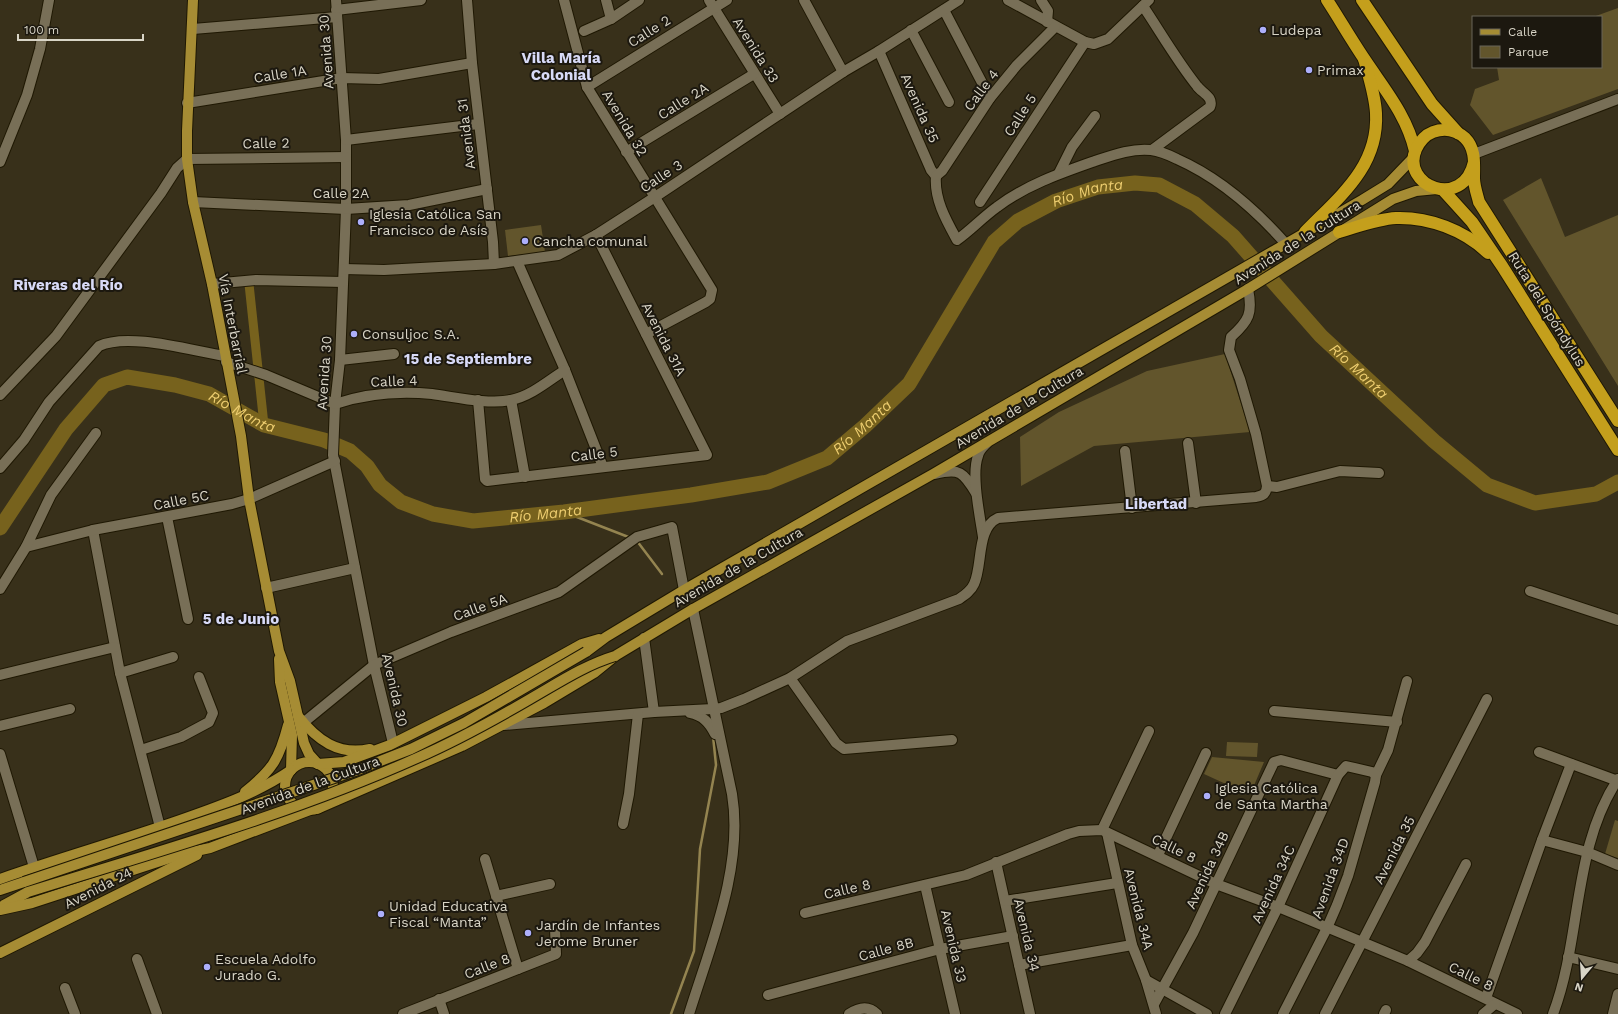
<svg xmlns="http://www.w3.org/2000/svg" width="1618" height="1014" viewBox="0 0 1618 1014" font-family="'Work Sans',sans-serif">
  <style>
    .green { fill: #62552c }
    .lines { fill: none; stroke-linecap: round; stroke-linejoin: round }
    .stream { stroke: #948450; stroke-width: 2.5 }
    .canal { stroke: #77621d; stroke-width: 9 }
    .river { stroke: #77621d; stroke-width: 15 }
    .minor-casing { stroke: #1f1803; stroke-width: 12 }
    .major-casing { stroke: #1f1803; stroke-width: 12 }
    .highway-casing { stroke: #1f1803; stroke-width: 14 }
    .minor { stroke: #786f57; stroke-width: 10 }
    .major { stroke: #a68c34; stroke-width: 10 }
    .highway { stroke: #c49f1c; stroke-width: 12 }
    .major-bridge-casing { stroke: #1f1803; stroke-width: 12; stroke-linecap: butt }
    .major-bridge { stroke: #a68c34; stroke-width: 10 }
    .poi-dot { fill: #adaffb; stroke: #1c180f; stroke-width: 1.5 }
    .labels { text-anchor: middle; stroke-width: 4; stroke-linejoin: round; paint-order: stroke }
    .poi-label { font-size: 14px; fill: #d9d5c7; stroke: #1c180f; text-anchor: start }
    .street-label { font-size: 14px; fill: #d9d5c7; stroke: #1c180f }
    .neighbourhood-label { font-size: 15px; font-weight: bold; fill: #d8daf7; stroke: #1c180f }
    .water-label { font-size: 15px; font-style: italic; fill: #edcd6f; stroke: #1c180f }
  </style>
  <rect width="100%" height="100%" fill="#38301a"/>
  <g class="green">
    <path d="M1618 8V89L1493 135 1470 105 1475 89 1499 80 1497 67H1601V17H1593Z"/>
    <path d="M1541 178 1565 237 1618 215V386L1503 200Z"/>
    <path d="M541 225 545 252 508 256 505 230Z"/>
    <path d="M1225 354 1250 432 1094 446 1021 486 1020 437 1059 412 1147 371Z"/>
    <path d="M1227 742 1258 743 1257 757 1226 756Z"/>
    <path d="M1212 757 1264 762 1250 795 1204 774Z"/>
    <path d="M1615 820 1618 821V858L1605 854Z"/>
  </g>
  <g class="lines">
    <g class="stream">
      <path d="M564 512 631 538"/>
      <path d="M637 541 662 574"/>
      <path d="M671 1014 694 951 700 849 716 765 713 736"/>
    </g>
    <path class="canal" d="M249 284 264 425"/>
    <path class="river" id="s1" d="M0 528 66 429 104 385 127 377 175 385 209 394 264 425 324 440 350 451 367 466 380 485 401 502 433 514 473 521 564 512 691 495 768 482 827 458 865 426 909 384 994 242 1018 221 1056 201 1098 187 1135 183 1159 185 1195 204 1233 236 1321 336 1434 441 1487 485 1535 503 1596 494 1618 482"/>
    <g class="minor-casing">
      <g id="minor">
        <path d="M336 0 346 140V209L340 360 335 404 333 455 374 665 393 743"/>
        <path d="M467 0 472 63 493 242 494 264"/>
        <path d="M564 0 587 87 712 290 710 299 706 302 646 334"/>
        <path d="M606 0 611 19"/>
        <path d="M709 0 780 114"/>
        <path d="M804 0 843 72"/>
        <path d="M1008 0 1085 42 1094 44 1108 39 1149 0"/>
        <path d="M1041 0 1048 11 1047 22"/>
        <path d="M1143 6C1161 33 1177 61 1197 86 1202 93 1214 97 1210 107L1152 150"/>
        <path d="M336 10 421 0"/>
        <path d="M944 10 990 98"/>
        <path d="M193 29 337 17"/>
        <path d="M911 30 949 102"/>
        <path d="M584 31 611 19 639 0"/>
        <path d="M879 51 931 170 936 176"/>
        <path d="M587 87 727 0"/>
        <path d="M187 103 342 78 379 79 472 63"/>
        <path d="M346 140 478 124"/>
        <path d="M626 152 754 74"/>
        <path d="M1474 154 1618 99"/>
        <path d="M0 162 27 95 40 49 49 0"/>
        <path d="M1059 173 1072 147 1095 116"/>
        <path d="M936 176C934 199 946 220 957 240 971 230 983 217 997 207 1026 185 1061 173 1095 161 1113 155 1132 148 1151 150 1160 151 1169 155 1177 159 1220 178 1255 209 1286 244"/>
        <path d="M936 176 942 171 990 98 1017 65 1055 27"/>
        <path d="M193 202 346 209 409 205 487 189"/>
        <path d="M980 202 1085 42"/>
        <path d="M517 261 565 370 603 467"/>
        <path d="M344 269 384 270 494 264 558 255 596 235 655 197 843 72 879 51 959 0"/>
        <path d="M212 284 256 280 343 282"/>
        <path d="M1248 289C1253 313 1249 321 1231 337L1229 350 1240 379 1256 434 1267 486"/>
        <path d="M340 360 394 354"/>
        <path d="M226 362 266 375 335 404C365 394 400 391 432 394 455 397 489 405 511 400 531 396 548 381 565 370"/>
        <path d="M0 395 56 336 161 193 177 168 187 159 346 157"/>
        <path d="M478 400 485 479 487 481 707 455 596 235"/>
        <path d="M511 400 525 477"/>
        <path d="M1188 443 1196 503"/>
        <path d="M1125 451 1132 508"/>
        <path d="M0 468 24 440 49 402 99 346C129 332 192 351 225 356"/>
        <path d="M935 474C960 468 963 472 976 493"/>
        <path d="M167 517 188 619"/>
        <path d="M93 530 120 673 160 827"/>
        <path d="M983 537C980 517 971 474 978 456 979 450 983 447 987 443"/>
        <path d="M26 547 93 530 232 504 249 499 335 461"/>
        <path d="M266 588 355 568"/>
        <path d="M0 589 26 547 51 495 96 433"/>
        <path d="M1530 591 1618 620"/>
        <path d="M644 638 654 712"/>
        <path d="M120 673 173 657"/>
        <path d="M0 675 115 647"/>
        <path d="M790 678 836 743 844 749 952 740"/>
        <path d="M1274 711 1397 722"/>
        <path d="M690 713C703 716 709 722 715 734"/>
        <path d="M303 723 374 665 451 632 559 592 637 537 672 527 684 590"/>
        <path d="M504 725 654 712 713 709 721 708 744 699 790 678 847 641 959 599C965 595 971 591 974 584 983 565 976 528 998 518L1256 497C1264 495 1266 494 1267 486L1277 487 1340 471 1379 473"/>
        <path d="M0 726 70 709"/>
        <path d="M141 750 181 737 209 722 213 713 199 677"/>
        <path d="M1539 752 1618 781"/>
        <path d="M0 754 34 867"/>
        <path d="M1376 775 1388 750 1407 681"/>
        <path d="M623 824 629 794 638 714"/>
        <path d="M1102 830 1149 731"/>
        <path d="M1107 833 1132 945 1146 980 1156 1014"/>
        <path d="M1542 840 1587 852 1618 865"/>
        <path d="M1158 855 1206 753"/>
        <path d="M485 859 518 969"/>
        <path d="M996 862 1030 1014"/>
        <path d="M925 885 955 1014"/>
        <path d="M496 896 550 884"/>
        <path d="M1005 901 1117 883"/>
        <path d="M805 913 966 875 1068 834 1079 831 1102 830 1216 884 1278 907 1408 961 1517 1014"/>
        <path d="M1568 957 1618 969"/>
        <path d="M137 959 157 1014"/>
        <path d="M1408 961 1417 953 1425 942 1466 864"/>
        <path d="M1019 965 1132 945"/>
        <path d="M1146 980 1207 1014"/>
        <path d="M65 988 75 1014"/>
        <path d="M768 995 940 949 1013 936"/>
        <path d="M1486 998 1542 840 1571 764"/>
        <path d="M439 999 444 1014"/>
        <path d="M1154 1004 1193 933 1274 762 1281 760 1338 775"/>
        <path d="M403 1014 556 954 555 928"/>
        <path d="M689 1014C710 946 744 867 732 794L693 609"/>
        <path d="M849 1014C858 1008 868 1005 877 1014"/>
        <path d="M1225 1014 1278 907 1338 775 1346 766 1372 772 1376 775 1375 782 1348 876 1337 905 1327 928 1283 1014"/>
        <path d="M1325 1014 1487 699"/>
        <path d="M1384 1014 1386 1010"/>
        <path d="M1483 1014 1495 1004"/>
        <path d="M1553 1014C1582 938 1572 848 1618 779"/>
        <path d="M1613 1014 1618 994"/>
      </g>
    </g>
    <g class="major-casing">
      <g id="major">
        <path d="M193 0 187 131V159L193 202 212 284 241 436 249 499 279 651 290 681 304 743 309 754 318 764"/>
        <path d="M586 652 606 637 684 590 1362 200 1388 184 1414 157"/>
        <path d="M279 659 280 682 292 735 291 770"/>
        <path d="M298 716C317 740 338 756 370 749"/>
        <circle cx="309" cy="786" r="24"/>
        <path d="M318 764 344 762 390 745 486 697 582 644 599 639"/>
        <path d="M245 792C272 770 279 760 288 725"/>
        <path d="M317 809 462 746 544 703 594 673 615 656 693 609 933 474 1248 289 1393 199 1416 191 1437 189"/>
        <path d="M0 879C62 857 124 840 186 818 223 805 259 792 291 770"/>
        <path d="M0 890 24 882"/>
        <path d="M4 905 28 892"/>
        <path d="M0 910 32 903 182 854 210 848 310 810"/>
        <path d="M0 953 197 855"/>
      </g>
    </g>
    <g class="highway-casing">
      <g id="highway">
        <path d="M1327 0C1340 20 1352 41 1365 60 1385 90 1407 116 1415 151"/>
        <path d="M1362 0 1432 104 1458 133"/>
        <path d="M1474 162C1463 211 1400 186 1416 149 1420 141 1425 135 1433 132 1444 128 1456 130 1465 138 1476 149 1474 164 1474 178 1474 186 1477 194 1479 202L1618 421"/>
        <path d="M1443 190 1472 222 1502 266 1618 450"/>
        <path d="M1305 232C1339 197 1379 167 1376 113 1375 95 1369 77 1364 59"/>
        <path d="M1339 232C1357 227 1377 219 1396 218 1429 217 1464 230 1488 253"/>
      </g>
    </g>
    <use href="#minor" class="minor"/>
    <use href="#major" class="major"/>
    <use href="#highway" class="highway"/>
    <g class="major-bridge-casing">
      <g id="major-bridge">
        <path d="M24 882 355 771 411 749 464 723 586 652"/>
        <path d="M28 892C159 851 292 814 417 758 456 741 494 720 530 699 558 683 585 665 615 656"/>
      </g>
    </g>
    <use href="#major-bridge" class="major-bridge"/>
  </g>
  <g class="poi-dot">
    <circle cx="1263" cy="30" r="4"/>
    <circle cx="1309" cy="70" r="4"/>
    <circle cx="361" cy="222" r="4"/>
    <circle cx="525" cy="241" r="4"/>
    <circle cx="354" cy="334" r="4"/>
    <circle cx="1207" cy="796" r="4"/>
    <circle cx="381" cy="914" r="4"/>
    <circle cx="528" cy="933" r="4"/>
    <circle cx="207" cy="967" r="4"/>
  </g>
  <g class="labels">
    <g class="poi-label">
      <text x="1271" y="35">Ludepa</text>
      <text x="1317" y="75">Primax</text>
      <text x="369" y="219">Iglesia Católica San<tspan x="369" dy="16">Francisco de Asís</tspan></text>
      <text x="533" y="246">Cancha comunal</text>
      <text x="362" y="339">Consuljoc S.A.</text>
      <text x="1215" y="793">Iglesia Católica<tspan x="1215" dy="16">de Santa Martha</tspan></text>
      <text x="389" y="911">Unidad Educativa<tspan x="389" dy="16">Fiscal “Manta”</tspan></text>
      <text x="536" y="930">Jardín de Infantes<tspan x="536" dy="16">Jerome Bruner</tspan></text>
      <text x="215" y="964">Escuela Adolfo<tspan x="215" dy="16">Jurado G.</tspan></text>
    </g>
    <g class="street-label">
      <text transform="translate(649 31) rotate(-32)" y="5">Calle 2</text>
      <text transform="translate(756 50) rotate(58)" y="5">Avenida 33</text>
      <text transform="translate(326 52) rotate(-94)" y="5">Avenida 30</text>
      <text transform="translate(280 74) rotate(-9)" y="5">Calle 1A</text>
      <text transform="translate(981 90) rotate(-53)" y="5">Calle 4</text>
      <text transform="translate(683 101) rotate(-32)" y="5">Calle 2A</text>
      <text transform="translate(920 108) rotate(66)" y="5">Avenida 35</text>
      <text transform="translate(1020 115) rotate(-57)" y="5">Calle 5</text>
      <text transform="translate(625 123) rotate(59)" y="5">Avenida 32</text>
      <text transform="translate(466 134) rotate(-97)" y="5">Avenida 31</text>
      <text transform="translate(266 143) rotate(-1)" y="5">Calle 2</text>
      <text transform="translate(661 176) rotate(-33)" y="5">Calle 3</text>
      <text x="341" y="198">Calle 2A</text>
      <text transform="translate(1297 242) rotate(-32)" y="5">Avenida de la Cultura</text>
      <text transform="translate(1547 309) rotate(58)" y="5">Ruta del Spóndylus</text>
      <text transform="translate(233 324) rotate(79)" y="5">Vía Interbarrial</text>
      <text transform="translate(664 339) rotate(63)" y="5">Avenida 31A</text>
      <text transform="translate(324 373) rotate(-86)" y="5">Avenida 30</text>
      <text transform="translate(394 381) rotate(-2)" y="5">Calle 4</text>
      <text transform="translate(1019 407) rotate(-31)" y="5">Avenida de la Cultura</text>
      <text transform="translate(594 454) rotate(-7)" y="5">Calle 5</text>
      <text transform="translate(181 500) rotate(-11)" y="5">Calle 5C</text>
      <text transform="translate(738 567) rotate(-30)" y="5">Avenida de la Cultura</text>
      <text transform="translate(480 607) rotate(-20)" y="5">Calle 5A</text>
      <text transform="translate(395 690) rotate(77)" y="5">Avenida 30</text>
      <text transform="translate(310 785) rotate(-20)" y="5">Avenida de la Cultura</text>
      <text transform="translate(1174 848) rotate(26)" y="5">Calle 8</text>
      <text transform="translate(1394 850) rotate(-63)" y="5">Avenida 35</text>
      <text transform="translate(1207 870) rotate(-65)" y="5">Avenida 34B</text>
      <text transform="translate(1330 878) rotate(-70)" y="5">Avenida 34D</text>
      <text transform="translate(1273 884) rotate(-65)" y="5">Avenida 34C</text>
      <text transform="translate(98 888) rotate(-27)" y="5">Avenida 24</text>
      <text transform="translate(847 889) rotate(-13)" y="5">Calle 8</text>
      <text transform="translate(1139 909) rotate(76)" y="5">Avenida 34A</text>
      <text transform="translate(1027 935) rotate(77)" y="5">Avenida 34</text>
      <text transform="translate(954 946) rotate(77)" y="5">Avenida 33</text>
      <text transform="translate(886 949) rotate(-15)" y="5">Calle 8B</text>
      <text transform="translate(487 966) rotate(-21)" y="5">Calle 8</text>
      <text transform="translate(1471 976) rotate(26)" y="5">Calle 8</text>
    </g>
    <g class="neighbourhood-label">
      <text x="561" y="63">Villa María<tspan x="561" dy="17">Colonial</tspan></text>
      <text x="68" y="290">Riveras del Río</text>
      <text x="468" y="364">15 de Septiembre</text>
      <text x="1156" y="509">Libertad</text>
      <text x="241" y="624">5 de Junio</text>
    </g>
    <g class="water-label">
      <text dy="5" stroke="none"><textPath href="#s1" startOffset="1331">Río Manta</textPath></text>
      <text dy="5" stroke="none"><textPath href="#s1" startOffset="1679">Río Manta</textPath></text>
      <text dy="5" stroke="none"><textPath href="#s1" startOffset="323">Río Manta</textPath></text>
      <text dy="5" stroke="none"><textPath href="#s1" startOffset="994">Río Manta</textPath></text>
      <text dy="5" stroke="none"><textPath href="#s1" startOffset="659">Río Manta</textPath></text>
    </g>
  </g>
  <rect x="1472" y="16" width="130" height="52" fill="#1c180f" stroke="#686459"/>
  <rect x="1480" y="29" width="20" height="6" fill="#a68c34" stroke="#686459"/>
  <text x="1508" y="36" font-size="12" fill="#d9d5c7">Calle</text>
  <rect x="1480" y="46" width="20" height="12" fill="#62552c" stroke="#686459"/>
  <text x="1508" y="56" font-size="12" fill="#d9d5c7">Parque</text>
  <g transform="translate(1582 978) rotate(198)" stroke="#1c180f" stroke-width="3" paint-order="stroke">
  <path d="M0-3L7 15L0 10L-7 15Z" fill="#d9d5c7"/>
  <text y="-6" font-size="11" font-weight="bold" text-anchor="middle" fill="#d9d5c7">N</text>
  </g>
  <path d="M18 34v6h125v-6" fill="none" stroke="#d9d5c7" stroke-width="2"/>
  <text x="24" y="34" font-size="12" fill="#d9d5c7" stroke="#1c180f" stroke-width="3" paint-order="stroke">100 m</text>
</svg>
